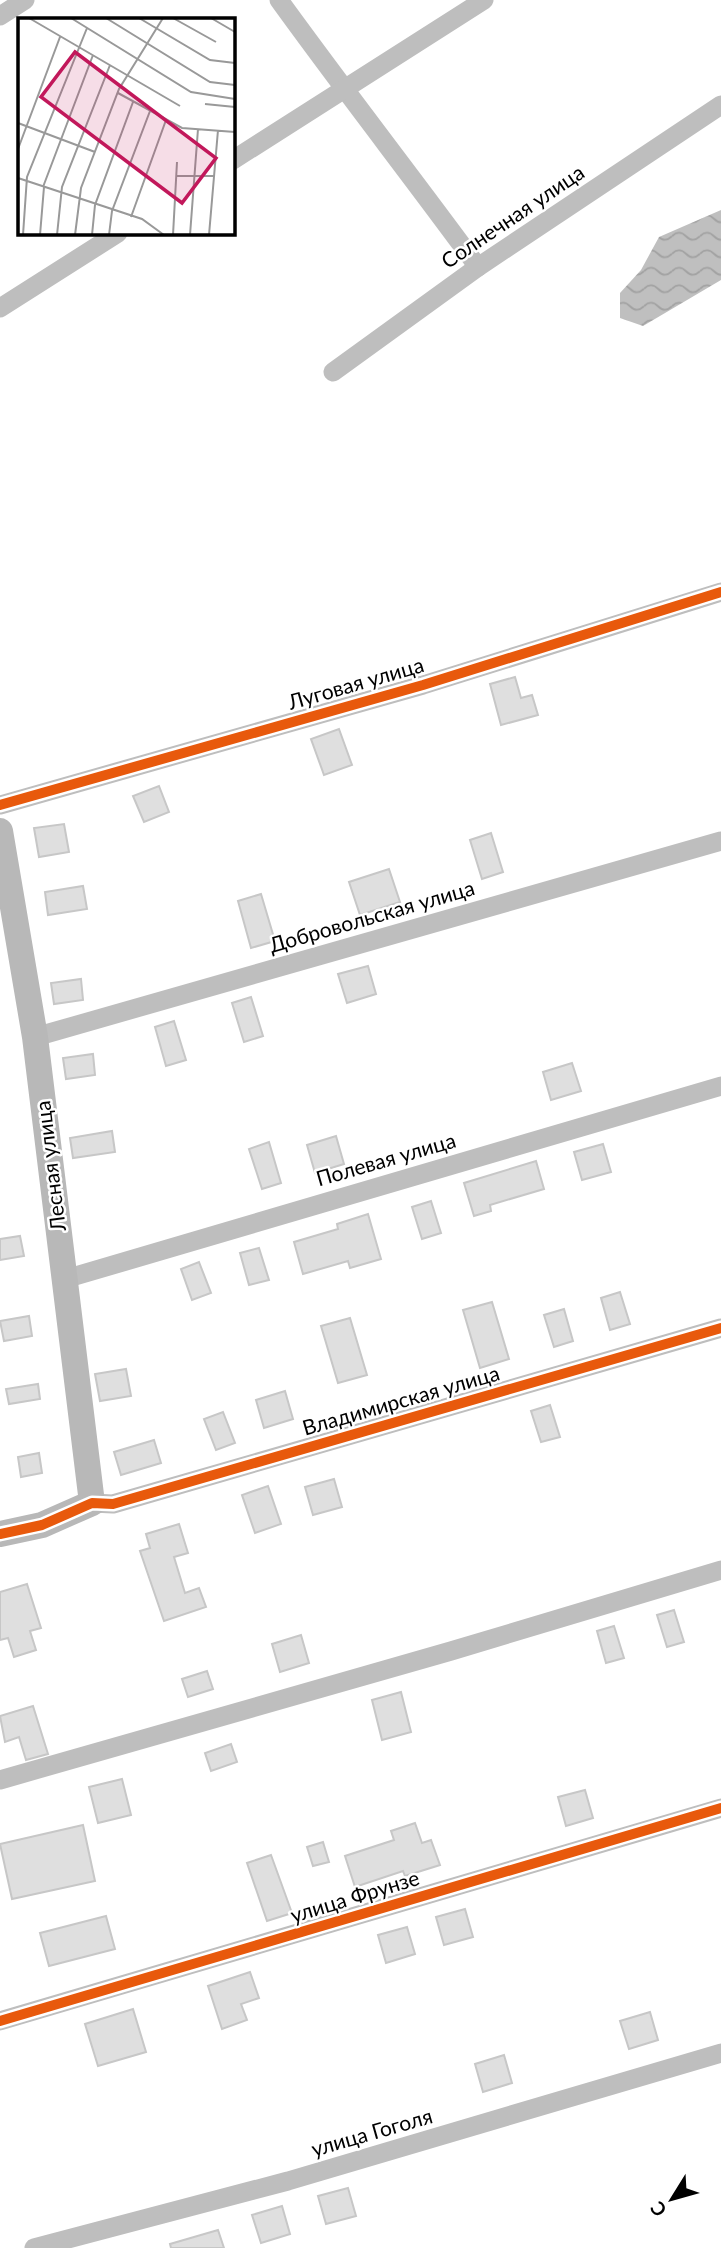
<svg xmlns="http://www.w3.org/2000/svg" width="721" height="2248" viewBox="0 0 721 2248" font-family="Lato,sans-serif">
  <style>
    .water { fill: url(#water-waves) }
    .building { fill: #dfdfdf; stroke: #c7c7c7; stroke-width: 2 }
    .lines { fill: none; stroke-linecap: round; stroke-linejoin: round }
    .street { stroke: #bebebe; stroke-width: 19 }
    .secondary { stroke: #b8b8b8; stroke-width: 26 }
    .cycleway-casing { stroke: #fff; stroke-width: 15 }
    .cycleway { stroke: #e8590c; stroke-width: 10 }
    .labels { text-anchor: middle; stroke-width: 5; stroke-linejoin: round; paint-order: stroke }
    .street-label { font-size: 21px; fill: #000; stroke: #fff }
    .inset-road { fill: none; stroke: #999; stroke-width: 2 }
    .view { fill: #c2185b; fill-opacity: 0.15; stroke: #c2185b; stroke-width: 3.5 }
    .inset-edge { fill: none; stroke: #000; stroke-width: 3.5 }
  </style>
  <defs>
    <pattern id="water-waves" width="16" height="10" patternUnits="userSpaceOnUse" patternTransform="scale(1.75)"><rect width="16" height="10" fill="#bfbfbf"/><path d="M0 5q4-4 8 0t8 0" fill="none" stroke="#a2a2a2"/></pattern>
  </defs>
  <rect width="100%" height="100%" fill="#fff"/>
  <path class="water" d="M721 210V280L643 326 620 318V293L641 270 659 237Z"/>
  <g class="building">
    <path d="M515 677 521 698 532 695 538 715 501 725 490 684Z"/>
    <path d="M339 729 352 765 324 775 311 739Z"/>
    <path d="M159 786 169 812 144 822 133 796Z"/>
    <path d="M64 824 69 852 39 857 34 828Z"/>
    <path d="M491 833 503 872 482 879 470 840Z"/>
    <path d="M389 869 400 902 360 915 349 882Z"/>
    <path d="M83 886 87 909 48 915 45 892Z"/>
    <path d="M261 894 275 941 251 948 238 901Z"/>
    <path d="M368 966 376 994 347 1003 338 974Z"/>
    <path d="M81 979 83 1000 54 1004 51 983Z"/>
    <path d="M251 997 263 1036 244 1042 232 1003Z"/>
    <path d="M174 1021 186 1060 166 1066 155 1027Z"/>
    <path d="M93 1054 95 1075 66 1079 63 1058Z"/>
    <path d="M572 1063 581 1091 551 1100 543 1072Z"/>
    <path d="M112 1131 115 1152 73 1158 70 1138Z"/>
    <path d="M336 1136 344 1164 315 1173 307 1145Z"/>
    <path d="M269 1142 281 1183 262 1189 249 1149Z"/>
    <path d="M603 1144 611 1172 582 1180 574 1152Z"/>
    <path d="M536 1161 544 1189 490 1205 491 1211 474 1216 464 1183Z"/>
    <path d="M431 1201 441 1233 422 1239 412 1207Z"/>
    <path d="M368 1214 381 1259 350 1268 348 1261 303 1274 294 1242 338 1229 337 1224Z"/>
    <path d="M20 1236 24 1256 0 1260V1239Z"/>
    <path d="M259 1248 269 1280 249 1285 240 1253Z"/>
    <path d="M199 1262 211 1293 192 1300 181 1269Z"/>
    <path d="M620 1292 630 1324 610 1330 601 1298Z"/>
    <path d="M492 1302 509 1359 480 1368 463 1310Z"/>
    <path d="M564 1309 573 1341 554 1347 544 1315Z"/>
    <path d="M29 1316 32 1336 4 1341 0 1321Z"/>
    <path d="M350 1318 367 1375 338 1383 321 1326Z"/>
    <path d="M126 1369 131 1396 100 1401 95 1374Z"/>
    <path d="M38 1384 40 1399 9 1404 6 1389Z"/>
    <path d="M285 1391 293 1419 264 1428 256 1400Z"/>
    <path d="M550 1405 560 1437 541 1442 531 1411Z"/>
    <path d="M223 1412 235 1443 216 1450 204 1419Z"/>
    <path d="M154 1440 161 1463 121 1475 114 1452Z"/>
    <path d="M39 1453 42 1473 21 1477 18 1457Z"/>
    <path d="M334 1479 342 1507 313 1515 305 1487Z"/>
    <path d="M268 1486 281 1524 255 1533 242 1495Z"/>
    <path d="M179 1524 188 1553 174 1557 185 1593 199 1588 206 1607 164 1621 140 1551 150 1548 146 1534Z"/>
    <path d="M27 1584 41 1628 30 1631 36 1650 14 1657 8 1638 0 1640V1592Z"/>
    <path d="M674 1610 684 1642 667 1647 657 1615Z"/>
    <path d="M614 1626 624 1658 606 1663 597 1631Z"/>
    <path d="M301 1635 309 1663 280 1672 272 1644Z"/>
    <path d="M207 1671 213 1689 188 1697 182 1679Z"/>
    <path d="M401 1692 411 1732 382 1740 372 1700Z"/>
    <path d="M33 1706 48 1754 26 1760 19 1737 5 1742 0 1716Z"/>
    <path d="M231 1744 237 1762 211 1771 205 1753Z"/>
    <path d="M122 1779 131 1815 98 1823 89 1787Z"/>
    <path d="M585 1790 593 1818 566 1826 558 1797Z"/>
    <path d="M415 1823 422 1843 431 1840 440 1865 405 1876 403 1871 355 1887 345 1856 394 1840 391 1831Z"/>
    <path d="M83 1825 95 1881 12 1899 0 1844Z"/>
    <path d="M323 1842 329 1862 313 1866 307 1847Z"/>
    <path d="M271 1855 292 1913 267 1921 247 1863Z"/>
    <path d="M465 1909 473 1937 444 1945 436 1917Z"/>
    <path d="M106 1916 115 1949 49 1966 40 1933Z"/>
    <path d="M407 1927 415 1954 386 1963 378 1935Z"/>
    <path d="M250 1972 259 1998 241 2004 247 2020 222 2029 208 1986Z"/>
    <path d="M133 2009 146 2052 98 2066 85 2024Z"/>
    <path d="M650 2012 658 2040 629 2049 620 2021Z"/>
    <path d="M504 2055 512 2083 483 2092 475 2064Z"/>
    <path d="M348 2188 356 2216 326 2224 318 2196Z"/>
    <path d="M282 2206 290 2234 261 2243 252 2215Z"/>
    <path d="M218 2230 224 2248H171L170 2244Z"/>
  </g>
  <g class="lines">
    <g class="street">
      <path d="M279 0C344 90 412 177 478 267"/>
      <path d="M0 16 25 0"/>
      <path d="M233 160 484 0"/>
      <path d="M0 308 118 233"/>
      <path d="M333 372 478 267 721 105"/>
      <path d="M0 805 423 685 721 592"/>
      <path d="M35 1037 721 841"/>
      <path d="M65 1279 721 1086"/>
      <path d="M92 1503 113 1504 721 1328"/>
      <path d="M0 1780 451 1651 721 1570"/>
      <path d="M0 2021 721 1808"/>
      <path d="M34 2248 288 2181 721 2053"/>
    </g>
    <path class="secondary" d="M0 831 35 1037 92 1503 42 1525 0 1534"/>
    <g class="cycleway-casing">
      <g id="cycleway">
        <path d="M0 805 423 685 721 592"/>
        <path d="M0 1534 42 1525 92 1503 113 1504 721 1328"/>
        <path d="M0 2021 721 1808"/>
      </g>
    </g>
    <use href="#cycleway" class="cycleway"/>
  </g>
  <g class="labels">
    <g class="street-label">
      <text transform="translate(513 217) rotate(-34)" y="7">Солнечная улица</text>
      <text transform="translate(356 684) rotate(-16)" y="7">Луговая улица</text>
      <text transform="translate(372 917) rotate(-16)" y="7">Добровольская улица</text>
      <text transform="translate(386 1160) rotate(-16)" y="7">Полевая улица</text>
      <text transform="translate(51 1166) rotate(-97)" y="7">Лесная улица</text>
      <text transform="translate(401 1401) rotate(-16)" y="7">Владимирская улица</text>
      <text transform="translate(355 1897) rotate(-17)" y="7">улица Фрунзе</text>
      <text transform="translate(372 2133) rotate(-16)" y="7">улица Гоголя</text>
    </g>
  </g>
  <g transform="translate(18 18)">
    <rect width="217" height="217" fill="#fff"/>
    <path class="inset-road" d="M11 0 162 88M53 0 173 74 217 81M88 0 192 64 217 67M121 0 192 42 217 45M155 0 198 24M193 0 217 14M100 75 164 110 217 114M187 86 217 89M0 105 77 134M0 131 42 19M159 158H196M0 160 124 201 146 217M25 169 75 37M113 199 148 102M5 217 9 159 69 10M22 217 26 169M39 217 44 169 92 47M57 217 63 170 101 71 145 0M74 217 77 187 115 84M91 217 94 193 132 93M155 217 159 144M172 217 180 111M191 217 200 112"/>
    <path class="view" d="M57 34 198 140 164 185 23 79Z"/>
    <rect width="217" height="217" class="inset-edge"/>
  </g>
  <g transform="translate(672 2199) rotate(233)" stroke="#ffffff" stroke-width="5" paint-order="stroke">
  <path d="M0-5L12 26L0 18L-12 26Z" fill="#000000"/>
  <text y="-10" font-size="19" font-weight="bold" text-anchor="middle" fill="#000000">С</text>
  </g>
</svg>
